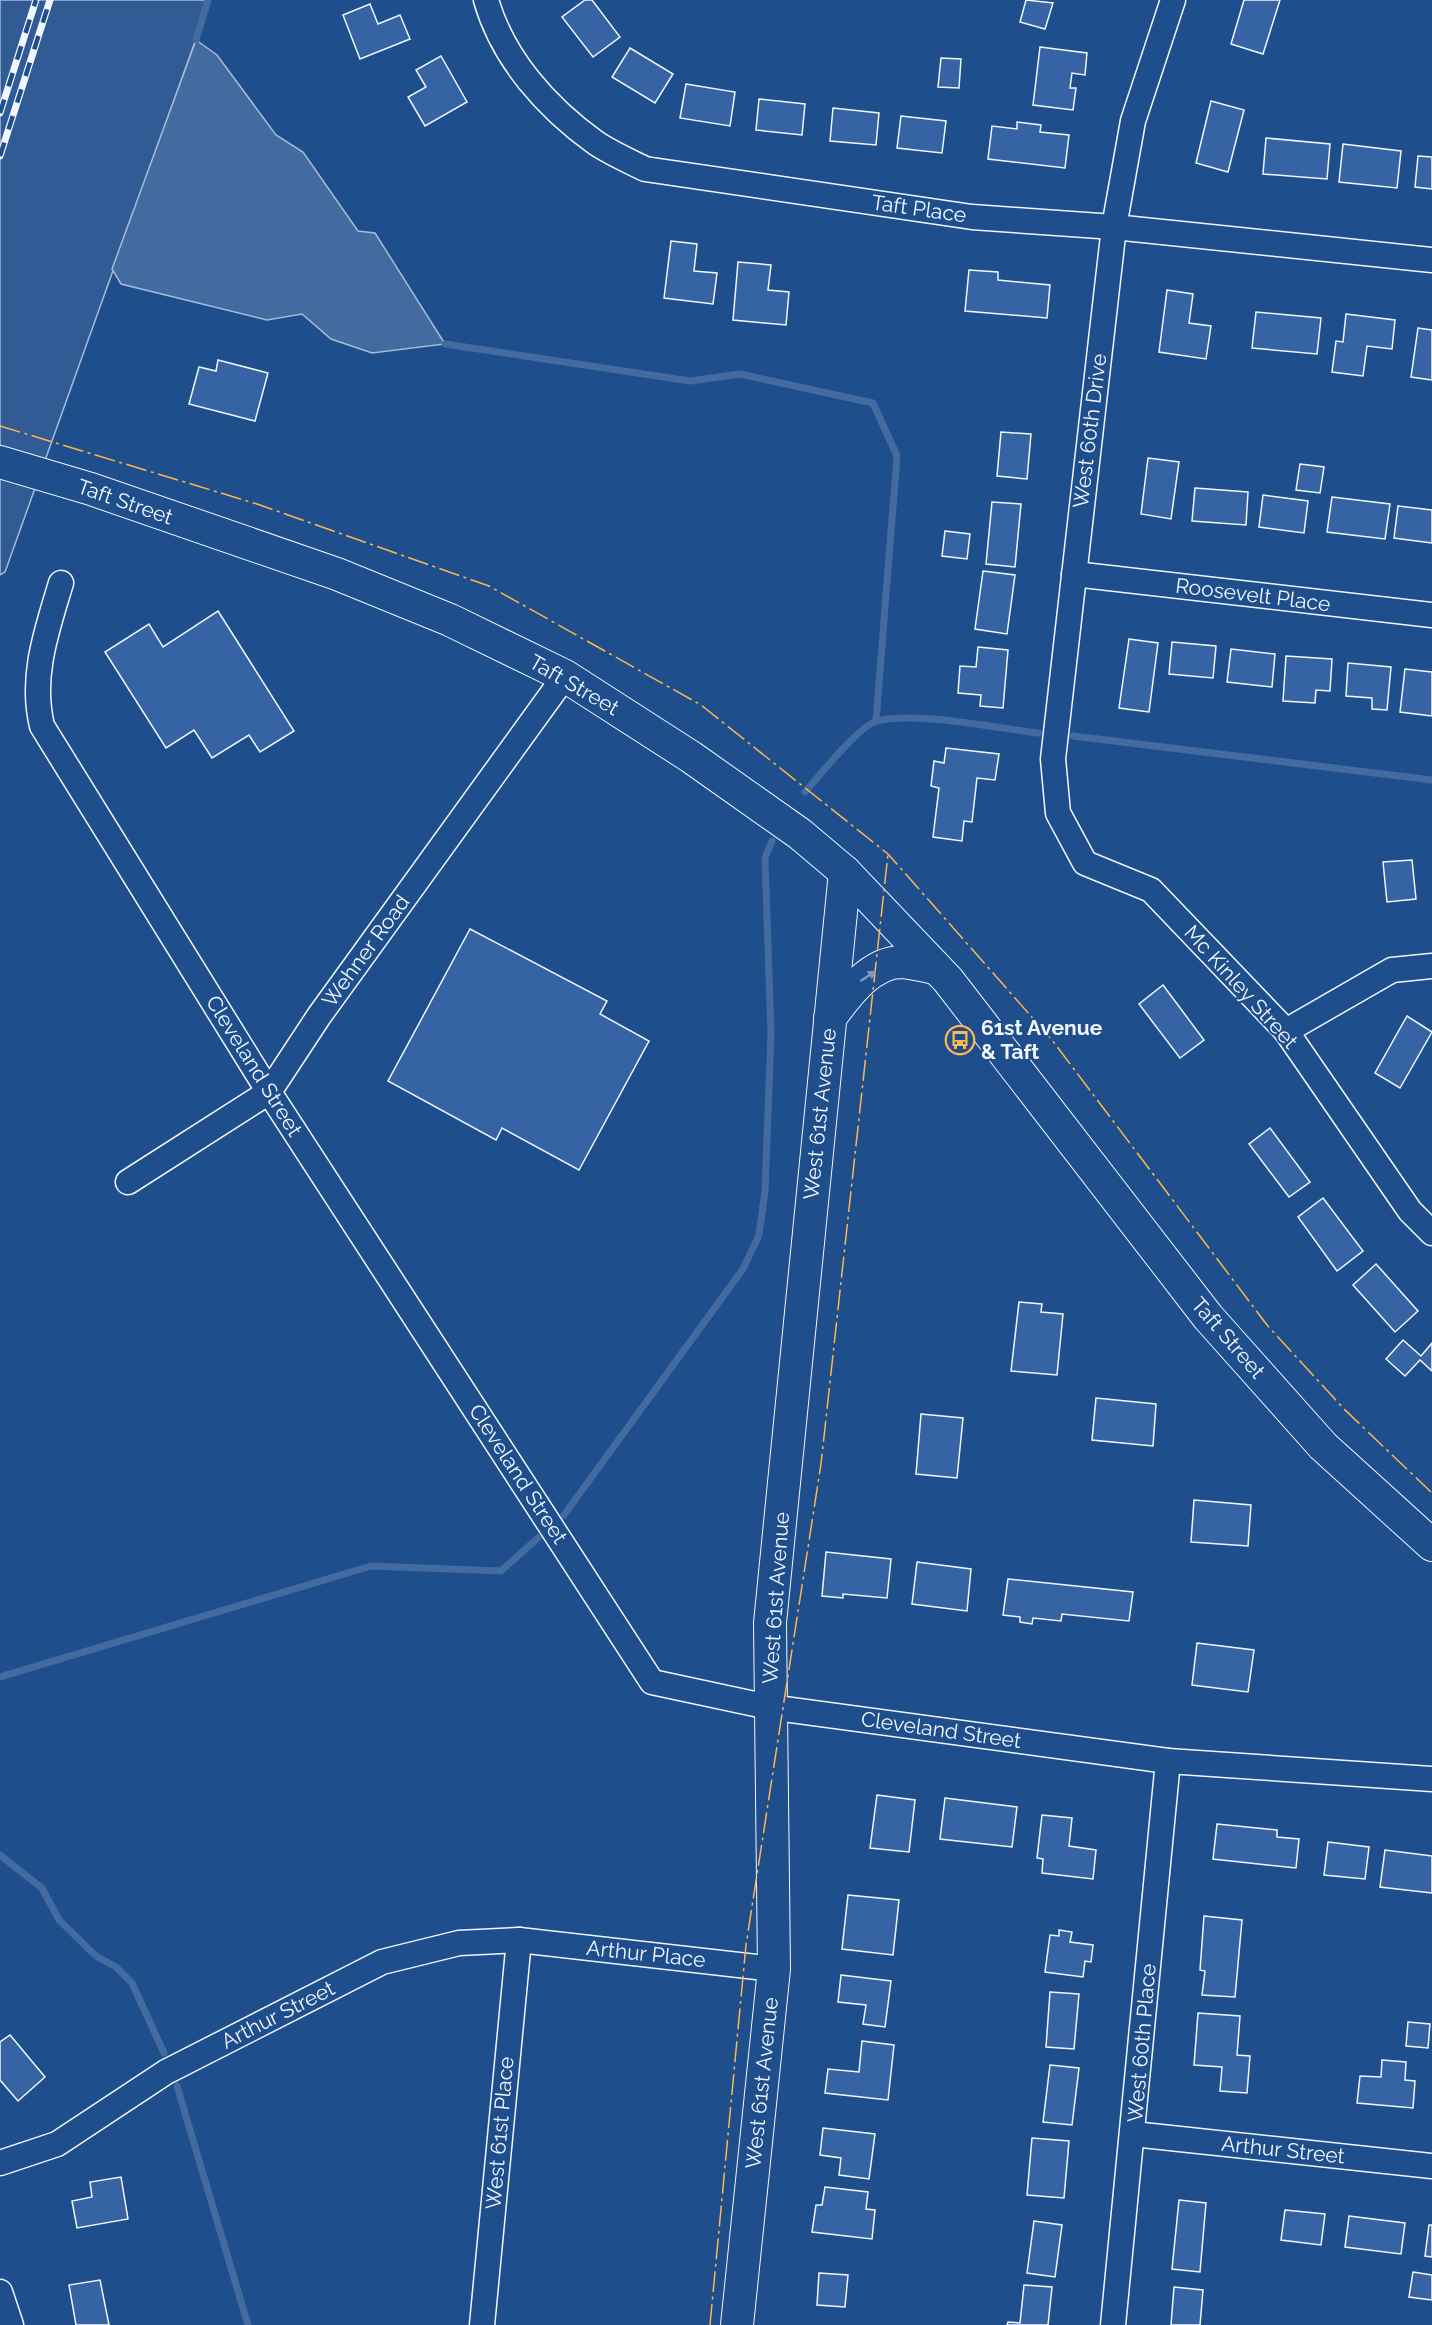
<svg xmlns="http://www.w3.org/2000/svg" width="1432" height="2325" viewBox="0 0 1432 2325" font-family="Raleway,sans-serif">
  <style>
    .green { fill: #305b95; stroke: #a8bbd7; stroke-width: 1.5 }
    .water { fill: #446ba0; stroke: #a8bbd7; stroke-width: 1.5 }
    .lines { fill: none; stroke-linecap: round; stroke-linejoin: round }
    .stream { stroke: #446ba0; stroke-width: 7 }
    .building { fill: #3563a3; stroke: #f2f6ff; stroke-width: 1.5 }
    .minor-casing { stroke: #f2f6ff; stroke-width: 27 }
    .major-casing { stroke: #f2f6ff; stroke-width: 34 }
    .minor { stroke: #1f4e8c; stroke-width: 24 }
    .major { stroke: #1f4e8c; stroke-width: 32 }
    .rail-casing { stroke: #f2f6ff; stroke-width: 7 }
    .rail { stroke: #1f4e8c; stroke-width: 4.5; stroke-dasharray: 14; stroke-linecap: butt }
    .power { stroke: #ffb74d; stroke-width: 1.5; stroke-dasharray: 21 4.5 3 4.5; stroke-linecap: butt }
    .oneway { fill: #7e9ac0 }
    .labels { text-anchor: middle; stroke-width: 4.5; stroke-linejoin: round; paint-order: stroke }
    .street-label { font-size: 21px; fill: #f2f6ff; stroke: #1f4e8c }
    .poi-label { font-size: 21px; font-weight: bold; fill: #f2f6ff; stroke: #1f4e8c; text-anchor: start }
  </style>
  <rect width="100%" height="100%" fill="#1f4e8c"/>
  <path class="green" d="M0 0H210L5 572 0 575Z"/>
  <path class="water" d="M196 40 217 55 276 135 303 152 358 231 375 233 445 344 372 353 331 339 302 314 267 320 121 284 112 269Z"/>
  <g class="lines">
    <g class="stream">
      <path d="M196 40 208 0"/>
      <path d="M445 344 690 381 740 374 873 403 897 456 876 721"/>
      <path d="M1073 736 1432 780"/>
      <path d="M805 792C819 776 859 726 877 721 915 711 996 728 1038 733"/>
      <path d="M564 1515 743 1269 759 1235 765 1191 771 1034 765 858 772 841"/>
      <path d="M0 1677 371 1566 501 1571 538 1538"/>
      <path d="M0 1855 42 1888 59 1920 96 1956 116 1967 132 1983 164 2053"/>
      <path d="M177 2086 248 2325"/>
    </g>
  </g>
  <g class="building">
    <path d="M585 0H592L620 37 593 57 562 17Z"/>
    <path d="M1026 0 1053 3 1045 29 1020 22Z"/>
    <path d="M1244 0H1280L1263 54 1231 44Z"/>
    <path d="M370 4 378 24 400 15 410 39 360 59 343 15Z"/>
    <path d="M1040 47 1087 53 1085 75 1072 73 1070 88H1076L1073 110 1033 105Z"/>
    <path d="M630 48 673 74 655 103 612 77Z"/>
    <path d="M441 56 467 102 425 126 408 97 426 87 416 70Z"/>
    <path d="M941 58 961 59 959 88 938 87Z"/>
    <path d="M686 84 735 92 730 126 680 118Z"/>
    <path d="M759 99 805 104 802 135 756 130Z"/>
    <path d="M1211 101 1244 110 1228 172 1196 163Z"/>
    <path d="M833 108 879 113 876 145 830 141Z"/>
    <path d="M901 116 946 121 942 153 897 148Z"/>
    <path d="M1017 122 1041 125 1040 132 1069 135 1065 168 988 159 992 126 1017 129Z"/>
    <path d="M1266 138 1330 144 1327 179 1263 174Z"/>
    <path d="M1343 144 1401 151 1397 188 1339 182Z"/>
    <path d="M1418 156 1432 157V189L1415 187Z"/>
    <path d="M671 241 697 244 694 271 717 273 713 304 664 298Z"/>
    <path d="M738 262 771 265 768 290 789 292 786 325 733 320Z"/>
    <path d="M969 270 998 272V280L1050 285 1047 318 965 311Z"/>
    <path d="M1167 290 1193 294 1189 323 1211 326 1206 359 1159 352Z"/>
    <path d="M1256 312 1321 318 1317 354 1252 348Z"/>
    <path d="M1346 314 1395 320 1392 349 1367 346 1363 376 1332 372 1336 341 1343 342Z"/>
    <path d="M1418 328 1432 330V380L1411 377Z"/>
    <path d="M218 360 268 373 255 421 189 404 199 367 216 371Z"/>
    <path d="M1001 432 1031 434 1027 479 997 476Z"/>
    <path d="M1148 458 1179 462 1171 519 1141 514Z"/>
    <path d="M1300 464 1324 467 1320 493 1296 490Z"/>
    <path d="M1195 488 1248 492 1246 525 1192 521Z"/>
    <path d="M1263 495 1308 501 1304 533 1259 527Z"/>
    <path d="M1332 497 1390 504 1385 539 1327 532Z"/>
    <path d="M992 502 1021 504 1015 567 986 564Z"/>
    <path d="M1398 506 1432 510V543L1394 538Z"/>
    <path d="M945 531 970 534 967 559 942 556Z"/>
    <path d="M983 571 1015 575 1007 634 975 629Z"/>
    <path d="M218 611 294 731 260 752 249 735 212 758 194 730 166 748 105 652 149 624 163 647Z"/>
    <path d="M1129 639 1158 643 1149 712 1119 708Z"/>
    <path d="M1172 642 1216 646 1213 678 1169 674Z"/>
    <path d="M978 647 1008 650 1003 708 980 706 981 695 958 693 960 666 976 667Z"/>
    <path d="M1231 649 1275 654 1272 687 1227 682Z"/>
    <path d="M1286 656 1332 659 1330 691 1316 690 1315 703 1283 701Z"/>
    <path d="M1348 663 1391 667 1387 710 1372 709V698L1346 696Z"/>
    <path d="M1405 669 1432 672V716L1400 712Z"/>
    <path d="M946 748 999 754 995 780 977 778 972 822 964 821 962 841 933 837 939 788 931 786 934 761 944 763Z"/>
    <path d="M1412 860 1416 899 1387 902 1383 862Z"/>
    <path d="M470 929 607 1001 600 1014 649 1041 579 1170 502 1128 496 1140 388 1081Z"/>
    <path d="M1163 985 1204 1040 1180 1058 1139 1004Z"/>
    <path d="M1407 1016 1432 1032 1400 1088 1375 1073Z"/>
    <path d="M1270 1128 1310 1182 1289 1197 1249 1144Z"/>
    <path d="M1323 1198 1363 1251 1337 1271 1298 1217Z"/>
    <path d="M1376 1264 1418 1311 1395 1332 1353 1285Z"/>
    <path d="M1019 1302 1042 1304 1041 1312 1063 1314 1057 1375 1011 1371Z"/>
    <path d="M1403 1340 1421 1356 1432 1343V1371L1420 1360 1405 1376 1386 1359Z"/>
    <path d="M1096 1398 1156 1404 1153 1446 1092 1440Z"/>
    <path d="M921 1414 963 1418 957 1478 916 1474Z"/>
    <path d="M1194 1500 1251 1505 1248 1546 1191 1542Z"/>
    <path d="M826 1552 891 1559 887 1598 843 1594V1598L822 1596Z"/>
    <path d="M917 1562 971 1569 967 1611 912 1604Z"/>
    <path d="M1008 1579 1133 1592 1129 1621 1062 1614 1061 1621 1033 1618 1032 1624 1020 1622V1617L1003 1615Z"/>
    <path d="M1197 1643 1254 1650 1248 1692 1192 1685Z"/>
    <path d="M877 1795 915 1800 909 1852 870 1848Z"/>
    <path d="M945 1798 1017 1807 1012 1847 940 1839Z"/>
    <path d="M1042 1815 1072 1818 1069 1846 1096 1850 1093 1879 1042 1873 1043 1859 1037 1858Z"/>
    <path d="M1217 1824 1277 1830V1837L1299 1839 1296 1868 1213 1859Z"/>
    <path d="M1328 1842 1369 1847 1365 1879 1324 1875Z"/>
    <path d="M1385 1850 1432 1856V1893L1380 1887Z"/>
    <path d="M848 1895 899 1900 893 1955 842 1949Z"/>
    <path d="M1204 1916 1242 1920 1235 1997 1202 1995 1205 1971 1200 1970Z"/>
    <path d="M1059 1930 1072 1932 1070 1942 1093 1945 1091 1962 1085 1961 1083 1977 1045 1972 1050 1935 1059 1936Z"/>
    <path d="M841 1975 891 1981 885 2027 863 2024 866 2005 838 2002Z"/>
    <path d="M1050 1992 1079 1994 1074 2049 1046 2047Z"/>
    <path d="M1198 2013 1240 2016 1237 2055 1250 2056 1247 2093 1220 2091 1222 2067 1194 2065Z"/>
    <path d="M1408 2022 1430 2024 1428 2048 1406 2046Z"/>
    <path d="M10 2035 45 2077 18 2101 0 2080V2042Z"/>
    <path d="M862 2041 894 2045 888 2100 825 2093 828 2069 859 2072Z"/>
    <path d="M1382 2060 1406 2062 1405 2080 1415 2081 1413 2108 1357 2103 1360 2076 1381 2077Z"/>
    <path d="M1050 2065 1079 2068 1072 2125 1043 2122Z"/>
    <path d="M823 2128 875 2134 869 2179 839 2175 841 2158 820 2155Z"/>
    <path d="M1032 2138 1069 2141 1064 2198 1027 2195Z"/>
    <path d="M121 2177 128 2219 77 2228 72 2201 92 2197 90 2182Z"/>
    <path d="M825 2187 868 2192 866 2209 875 2210 872 2239 812 2232 816 2205H822Z"/>
    <path d="M1179 2200 1206 2203 1200 2272 1172 2269Z"/>
    <path d="M1285 2210 1325 2214 1321 2245 1281 2240Z"/>
    <path d="M1349 2216 1405 2223 1401 2254 1345 2247Z"/>
    <path d="M1034 2221 1062 2225 1055 2277 1027 2273Z"/>
    <path d="M1429 2225H1432V2257L1425 2256Z"/>
    <path d="M1413 2272 1432 2275V2300L1409 2297Z"/>
    <path d="M819 2273 848 2275 845 2307 817 2305Z"/>
    <path d="M100 2280 109 2325H76L69 2285Z"/>
    <path d="M1024 2285 1052 2287 1048 2325H1007L1008 2322 1020 2323Z"/>
    <path d="M1174 2287 1203 2290 1200 2325H1171Z"/>
  </g>
  <g class="lines">
    <g class="minor-casing">
      <g id="minor">
        <path d="M486 0C503 59 547 108 596 143 611 153 629 161 645 169L972 217 1114 227 1432 260"/>
        <path d="M1173 0 1133 121 1114 227 1053 759 1058 813 1085 863 1151 890 1286 1031 1410 1211 1432 1233"/>
        <path d="M1074 574 1432 615"/>
        <path d="M61 583C47 630 30 676 42 726L269 1092 652 1682 769 1707 1168 1761 1432 1779"/>
        <path d="M1286 1031 1392 970 1432 966"/>
        <path d="M128 1182 269 1092 319 1016 565 676"/>
        <path d="M1133 2134 1432 2166"/>
        <path d="M0 2163 57 2144 166 2072 382 1962 459 1943 519 1940 774 1969"/>
        <path d="M0 2292 11 2325"/>
        <path d="M482 2325 519 1940"/>
        <path d="M1113 2325 1168 1761"/>
      </g>
    </g>
    <g class="major-casing">
      <g id="major">
        <path d="M0 462 91 489 337 574 450 620 565 676 691 757 800 834 845 872 948 980 1208 1317 1323 1446 1432 1545"/>
        <path d="M830 1018C847 995 871 961 903 962 914 963 925 966 936 968"/>
        <path d="M737 2325 774 1969 770 1623 845 872"/>
      </g>
    </g>
    <use href="#minor" class="minor"/>
    <use href="#major" class="major"/>
    <g class="rail-casing">
      <g id="rail">
        <path d="M0 113 36 0"/>
        <path d="M0 156 50 0"/>
      </g>
    </g>
    <use href="#rail" class="rail"/>
    <g class="power">
      <path d="M0 426 257 504 489 586 701 705 888 854 1052 1040 1267 1325 1344 1409 1432 1493"/>
      <path d="M710 2325 746 1945 821 1464 888 854"/>
    </g>
  </g>
  <defs><path id="oneway-solid" d="M-6-.8H1V-3.2L6.5 0L1 3.2V.8H-6Z" transform="scale(1.5)"/></defs>
  <use class="oneway" href="#oneway-solid" transform="translate(868 976) rotate(-33)"/>
  <defs>
    <g id="bus-ring" transform="scale(1.5)"><circle r="9.5" fill="#1f4e8c" stroke="#ffb74d" stroke-width="1.5"/><path d="M-5-6H5V4H4V6H2V4H-2V6H-4V4H-5ZM-3.5-4V0h7V-4ZM-3.5 1.2v1.5H-2V1.2ZM2 1.2v1.5H3.5V1.2Z" fill="#ffb74d"/></g>
  </defs>
  <g fill-rule="evenodd">
    <use href="#bus-ring" x="960" y="1040"/>
  </g>
  <g class="labels">
    <g class="street-label">
      <text transform="translate(919 209) rotate(8)" y="7">Taft Place</text>
      <text transform="translate(1090 431) rotate(-83)" y="7">West 60th Drive</text>
      <text transform="translate(125 502) rotate(19)" y="7">Taft Street</text>
      <text transform="translate(1253 595) rotate(7)" y="7">Roosevelt Place</text>
      <text transform="translate(574 685) rotate(30)" y="7">Taft Street</text>
      <text transform="translate(366 951) rotate(-54)" y="7">Wehner Road</text>
      <text transform="translate(1241 987) rotate(48)" y="7">Mc Kinley Street</text>
      <text transform="translate(254 1066) rotate(58)" y="7">Cleveland Street</text>
      <text transform="translate(820 1114) rotate(-84)" y="7">West 61st Avenue</text>
      <text transform="translate(1228 1338) rotate(49)" y="7">Taft Street</text>
      <text transform="translate(518 1474) rotate(57)" y="7">Cleveland Street</text>
      <text transform="translate(776 1598) rotate(-86)" y="7">West 61st Avenue</text>
      <text transform="translate(941 1730) rotate(8)" y="7">Cleveland Street</text>
      <text transform="translate(646 1954) rotate(6)" y="7">Arthur Place</text>
      <text transform="translate(278 2015) rotate(-27)" y="7">Arthur Street</text>
      <text transform="translate(1142 2043) rotate(-85)" y="7">West 60th Place</text>
      <text transform="translate(762 2083) rotate(-84)" y="7">West 61st Avenue</text>
      <text transform="translate(500 2133) rotate(-85)" y="7">West 61st Place</text>
      <text transform="translate(1283 2150) rotate(6)" y="7">Arthur Street</text>
    </g>
    <g class="poi-label">
      <text x="981" y="1035">61st Avenue<tspan x="981" dy="24">&amp; Taft</tspan></text>
    </g>
  </g>
</svg>
